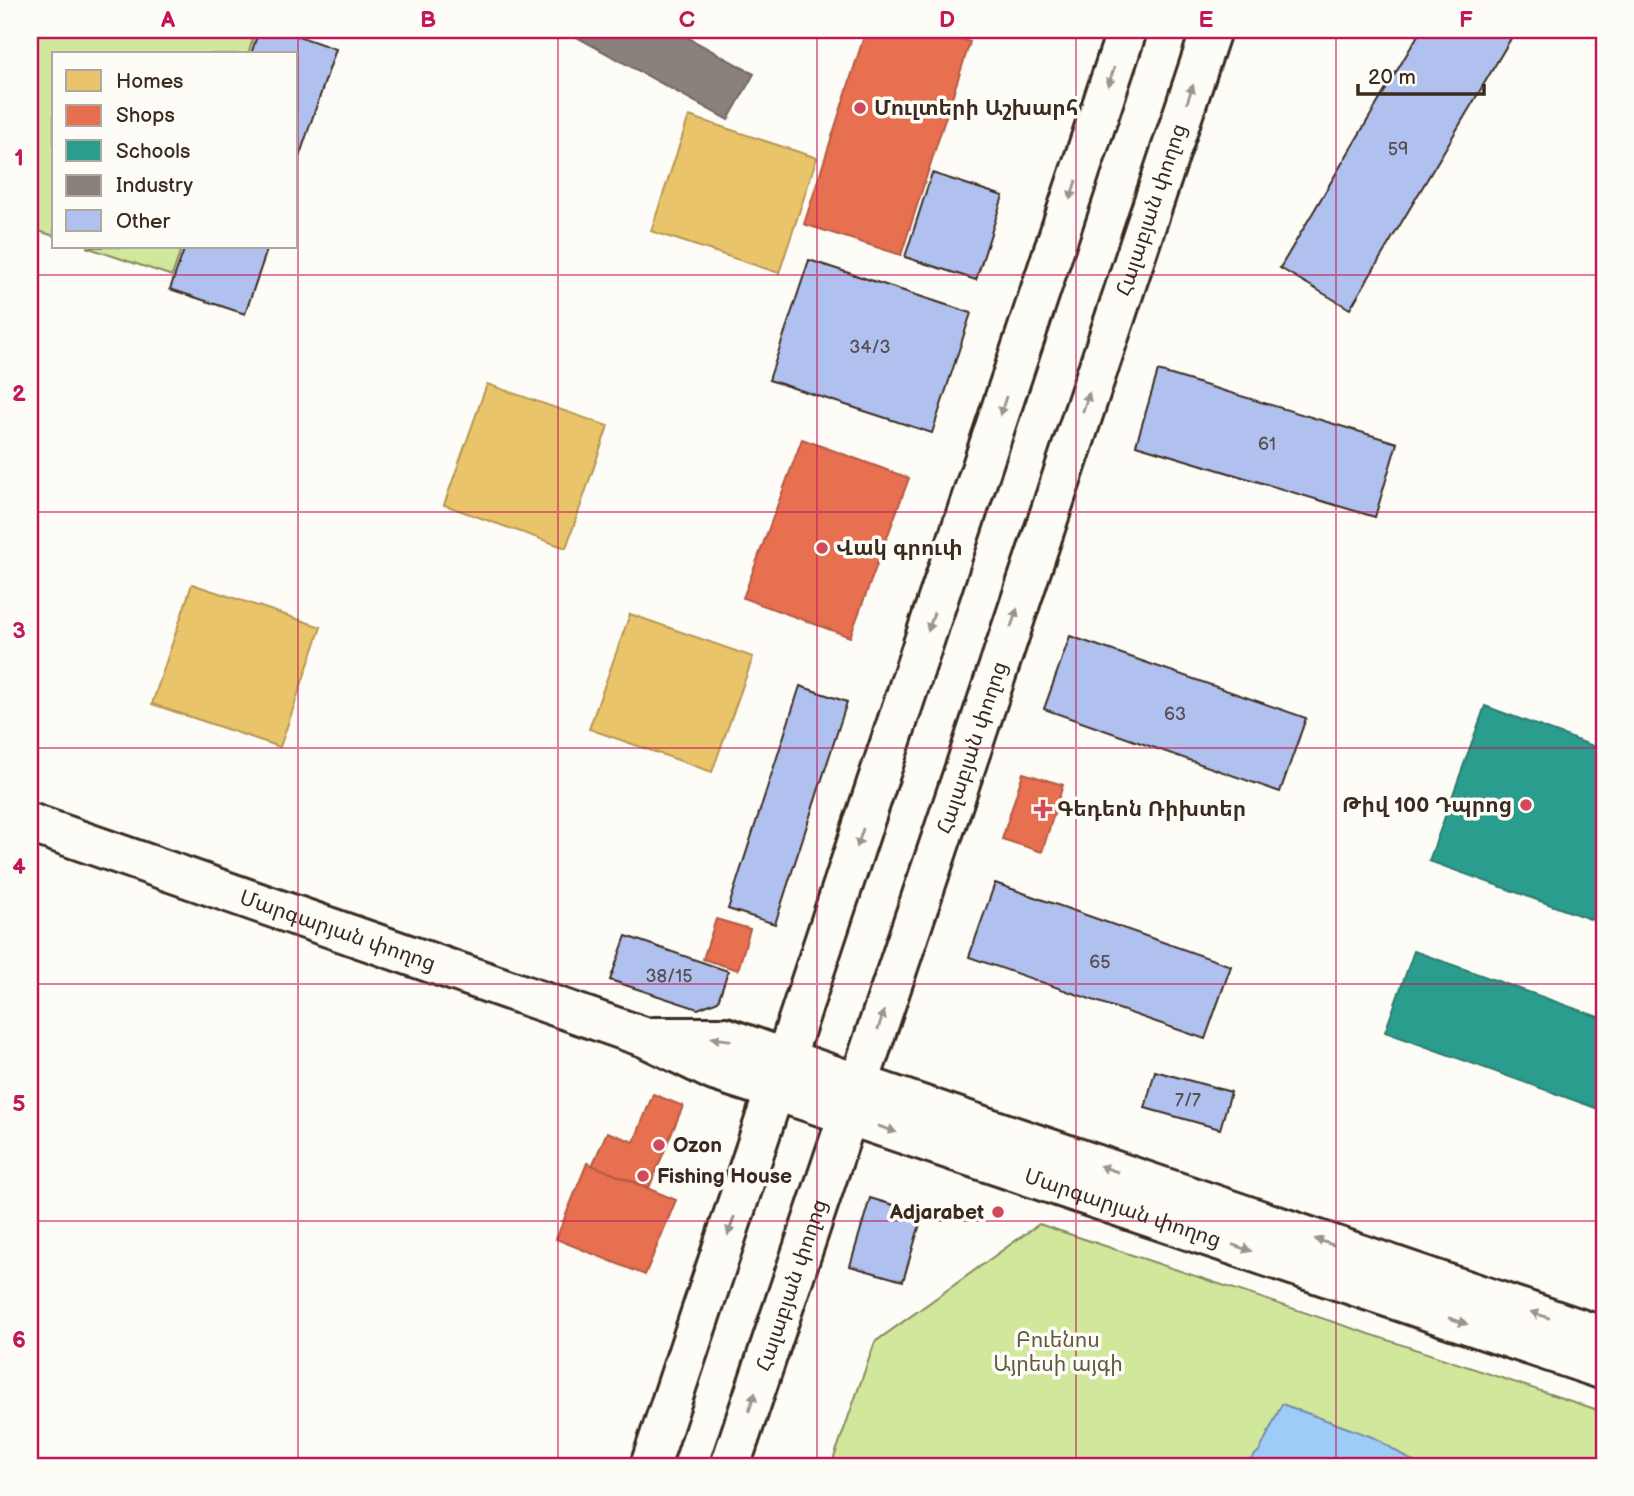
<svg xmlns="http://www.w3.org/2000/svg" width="1634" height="1496" viewBox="0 0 1634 1496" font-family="'Balsamiq Sans','Noto Sans Armenian',sans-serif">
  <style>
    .green { fill: #d0e79c; stroke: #86885d; stroke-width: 2 }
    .water { fill: #9eccf9; stroke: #768ba1; stroke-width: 2 }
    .homes { fill: #e9c46a; stroke: #b59653; stroke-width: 2 }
    .shops { fill: #e76f51; stroke: #b35a42; stroke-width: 2 }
    .schools { fill: #2a9d8f; stroke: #2f7a6d; stroke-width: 2 }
    .industry { fill: #8a817c; stroke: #726760; stroke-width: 2 }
    .building { fill: #b0c1f0; stroke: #3b2a1e; stroke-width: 2 }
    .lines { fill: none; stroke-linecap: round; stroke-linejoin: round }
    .minor-casing { stroke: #3b2a1e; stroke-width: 44 }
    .secondary-casing { stroke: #3b2a1e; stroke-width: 44 }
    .primary-casing { stroke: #3b2a1e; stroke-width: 44 }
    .minor { stroke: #fdfcf7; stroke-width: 38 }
    .secondary { stroke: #fdfcf7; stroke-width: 38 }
    .primary { stroke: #fdfcf7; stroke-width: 38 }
    .oneway { fill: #9c938a }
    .grid { fill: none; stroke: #c2185b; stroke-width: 2; stroke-opacity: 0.55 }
    .poi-dot { fill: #d1495b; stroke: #fdfcf7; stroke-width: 2.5 }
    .labels { text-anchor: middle; stroke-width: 7; stroke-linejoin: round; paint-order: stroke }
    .number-label { font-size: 18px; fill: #585052 }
    .poi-label { font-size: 21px; font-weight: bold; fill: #3b2a1e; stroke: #fdfcf7; text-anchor: start }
    .street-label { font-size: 21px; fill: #3b2a1e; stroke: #fdfcf7 }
    .park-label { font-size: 21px; fill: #60593e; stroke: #fdfcf7 }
    .neatline { fill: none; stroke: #c2185b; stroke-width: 2.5 }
    .grid-label { font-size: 23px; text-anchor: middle; font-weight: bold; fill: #c2185b }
  </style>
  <rect width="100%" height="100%" fill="#fdfcf7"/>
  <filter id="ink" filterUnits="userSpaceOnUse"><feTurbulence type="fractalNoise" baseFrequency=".0143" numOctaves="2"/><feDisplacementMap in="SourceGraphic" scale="14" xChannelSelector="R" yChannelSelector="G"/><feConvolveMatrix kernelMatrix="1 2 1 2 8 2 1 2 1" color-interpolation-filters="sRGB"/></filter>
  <g filter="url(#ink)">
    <g class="green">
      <path d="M30 30H226L253 39 248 54H54V236L30 228Z"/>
      <path d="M86 247H182L172 276Z"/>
      <path d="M1039 1224 1604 1412V1466H831L875 1342Z"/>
    </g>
    <path class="water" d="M1282 1404 1375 1438 1420 1466H1244L1260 1450Z"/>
    <g class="homes">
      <path d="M689 116 817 158 779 273 651 231Z"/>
      <path d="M487 384 608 426 566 548 444 505Z"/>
      <path d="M192 584 321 627 280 747 152 704Z"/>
      <path d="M630 614 753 657 712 772 589 729Z"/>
    </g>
    <g class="shops">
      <path d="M866 30H931L970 42 901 255 804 224Z"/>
      <path d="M802 439 909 478 850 637 743 598Z"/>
      <path d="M1023 773 1063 785 1042 852 1002 839Z"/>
      <path d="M716 919 750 929 738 970 703 959Z"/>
      <path d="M653 1094 683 1106 649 1188 592 1166 607 1132 634 1142Z"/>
      <path d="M587 1163 676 1200 645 1275 556 1239Z"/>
    </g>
    <g class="schools">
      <path d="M1485 706 1604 750V924L1429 861Z"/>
      <path d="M1414 951 1604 1019V1111L1385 1032Z"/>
    </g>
    <path class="industry" d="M564 30H674L754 74 728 120Z"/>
    <g class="building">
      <path d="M259 30H281L336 49 296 166V54H251Z"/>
      <path d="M1421 30H1516L1350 309 1280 268Z"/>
      <path d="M932 173 1003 196 976 280 905 257Z"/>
      <path d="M185 247H268L245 314 170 289Z"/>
      <path d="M809 260 971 313 932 433 769 380Z"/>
      <path d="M1158 371 1397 443 1375 517 1136 445Z"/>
      <path d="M1070 636 1306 718 1280 792 1044 709Z"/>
      <path d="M800 686 847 702 775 924 728 909Z"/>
      <path d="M995 883 1231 966 1205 1039 969 957Z"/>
      <path d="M626 936 728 971 718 1001 698 1009 610 980Z"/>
      <path d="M1155 1071 1231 1092 1220 1129 1145 1108Z"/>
      <path d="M870 1198 923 1214 903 1281 850 1266Z"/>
    </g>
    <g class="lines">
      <g class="minor-casing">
        <g id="minor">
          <path id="s1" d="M30 823 644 1037 714 1071 776 1091"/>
          <path d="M654 1037H725L786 1059"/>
        </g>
      </g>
      <g class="secondary-casing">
        <g id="secondary">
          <path d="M786 1059 1604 1337"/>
          <path id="s2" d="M776 1091 1604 1370"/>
        </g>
      </g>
      <g class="primary-casing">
        <g id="primary">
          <path d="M650 1466 1127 30"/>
          <path id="s3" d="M730 1466C893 988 1051 509 1211 30"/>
        </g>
      </g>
      <use href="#minor" class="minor"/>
      <use href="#secondary" class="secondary"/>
      <use href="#primary" class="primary"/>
    </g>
    <defs><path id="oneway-solid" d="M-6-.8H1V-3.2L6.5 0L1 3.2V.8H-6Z" transform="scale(1.75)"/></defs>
    <g class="oneway">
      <use href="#oneway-solid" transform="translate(1111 77) rotate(109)"/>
      <use href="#oneway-solid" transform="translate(1190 94) rotate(-71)"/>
      <use href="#oneway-solid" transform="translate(1073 190) rotate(108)"/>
      <use href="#oneway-solid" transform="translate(1086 402) rotate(-71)"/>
      <use href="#oneway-solid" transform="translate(1003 406) rotate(108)"/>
      <use href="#oneway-solid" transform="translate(1014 618) rotate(-71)"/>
      <use href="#oneway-solid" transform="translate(931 622) rotate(108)"/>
      <use href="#oneway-solid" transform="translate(860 838) rotate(108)"/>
      <use href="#oneway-solid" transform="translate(881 1020) rotate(-72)"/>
      <use href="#oneway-solid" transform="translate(721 1039) rotate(-173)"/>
      <use href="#oneway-solid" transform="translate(887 1129) rotate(19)"/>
      <use href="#oneway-solid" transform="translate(1109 1169) rotate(-161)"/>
      <use href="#oneway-solid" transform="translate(731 1226) rotate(109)"/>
      <use href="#oneway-solid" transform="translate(1324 1242) rotate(-161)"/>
      <use href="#oneway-solid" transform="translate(1242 1248) rotate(19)"/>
      <use href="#oneway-solid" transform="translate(1540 1315) rotate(-161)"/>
      <use href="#oneway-solid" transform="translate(1458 1321) rotate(19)"/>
      <use href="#oneway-solid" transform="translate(752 1402) rotate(-71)"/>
    </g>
  </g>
  <path class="grid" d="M298 30V1466M558 30V1466M817 30V1466M1076 30V1466M1336 30V1466M30 275H1604M30 512H1604M30 748H1604M30 984H1604M30 1221H1604"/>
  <g class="poi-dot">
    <circle cx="860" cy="108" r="7"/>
    <circle cx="822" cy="548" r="7"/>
    <circle cx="1526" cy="805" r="7"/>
    <path d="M1039.5 798.5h7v7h7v7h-7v7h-7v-7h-7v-7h7z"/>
    <circle cx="659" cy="1145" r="7"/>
    <circle cx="643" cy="1176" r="7"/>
    <circle cx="998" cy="1212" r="7"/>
  </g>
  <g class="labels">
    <g class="number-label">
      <text x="1398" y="155">59</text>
      <text x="870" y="353">34/3</text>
      <text x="1267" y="450">61</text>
      <text x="1175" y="720">63</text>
      <text x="1100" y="968">65</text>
      <text x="669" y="982">38/15</text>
      <text x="1188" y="1106">7/7</text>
    </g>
    <g class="poi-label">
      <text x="874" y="115">Մուլտերի Աշխարհ</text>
      <text x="836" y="555">Վակ գրուփ</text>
      <text x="1512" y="812" text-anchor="end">Թիվ 100 Դպրոց</text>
      <text x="1057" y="816">Գեդեոն Ռիխտեր</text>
      <text x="673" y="1152">Ozon</text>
      <text x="657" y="1183">Fishing House</text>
      <text x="984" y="1219" text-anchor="end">Adjarabet</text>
    </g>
    <g class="street-label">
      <text dy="7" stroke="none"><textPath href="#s3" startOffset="1325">Հալաբյան փողոց</textPath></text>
      <text dy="7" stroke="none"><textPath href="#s3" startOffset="758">Հալաբյան փողոց</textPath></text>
      <text dy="7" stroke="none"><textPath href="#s1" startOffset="326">Մարգարյան փողոց</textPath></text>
      <text dy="7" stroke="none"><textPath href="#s2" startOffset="366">Մարգարյան փողոց</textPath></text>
      <text dy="7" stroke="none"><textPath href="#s3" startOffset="191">Հալաբյան փողոց</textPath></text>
    </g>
    <g class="park-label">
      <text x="1058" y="1347">Բուենոս<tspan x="1058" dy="24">Այրեսի այգի</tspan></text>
    </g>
  </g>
  <rect width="1634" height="1496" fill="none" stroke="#fdfcf7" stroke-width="77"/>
  <rect x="52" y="52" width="245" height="196" fill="#fdfcf7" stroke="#afa8a0" stroke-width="2"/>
  <rect x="66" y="70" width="35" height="21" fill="#e9c46a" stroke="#afa8a0" stroke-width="2"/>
  <text x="116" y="88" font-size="21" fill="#3b2a1e">Homes</text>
  <rect x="66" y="105" width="35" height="21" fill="#e76f51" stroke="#afa8a0" stroke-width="2"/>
  <text x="116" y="122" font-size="21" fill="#3b2a1e">Shops</text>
  <rect x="66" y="140" width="35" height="21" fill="#2a9d8f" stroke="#afa8a0" stroke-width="2"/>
  <text x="116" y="158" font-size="21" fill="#3b2a1e">Schools</text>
  <rect x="66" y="175" width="35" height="21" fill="#8a817c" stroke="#afa8a0" stroke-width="2"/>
  <text x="116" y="192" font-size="21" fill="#3b2a1e">Industry</text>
  <rect x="66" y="210" width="35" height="21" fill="#b0c1f0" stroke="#afa8a0" stroke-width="2"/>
  <text x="116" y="228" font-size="21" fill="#3b2a1e">Other</text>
  <path d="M1358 84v10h126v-10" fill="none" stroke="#3b2a1e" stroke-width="3.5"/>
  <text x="1368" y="84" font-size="21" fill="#3b2a1e" stroke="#fdfcf7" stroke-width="5" paint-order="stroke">20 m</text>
  <rect x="38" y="38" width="1558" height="1420" class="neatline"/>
  <g class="grid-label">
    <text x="168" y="27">A</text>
    <text x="428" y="27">B</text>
    <text x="687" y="27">C</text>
    <text x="947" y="27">D</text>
    <text x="1206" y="27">E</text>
    <text x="1466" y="27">F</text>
    <text x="19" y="165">1</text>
    <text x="19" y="401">2</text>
    <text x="19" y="638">3</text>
    <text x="19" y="874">4</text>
    <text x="19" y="1111">5</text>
    <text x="19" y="1347">6</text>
  </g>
</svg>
